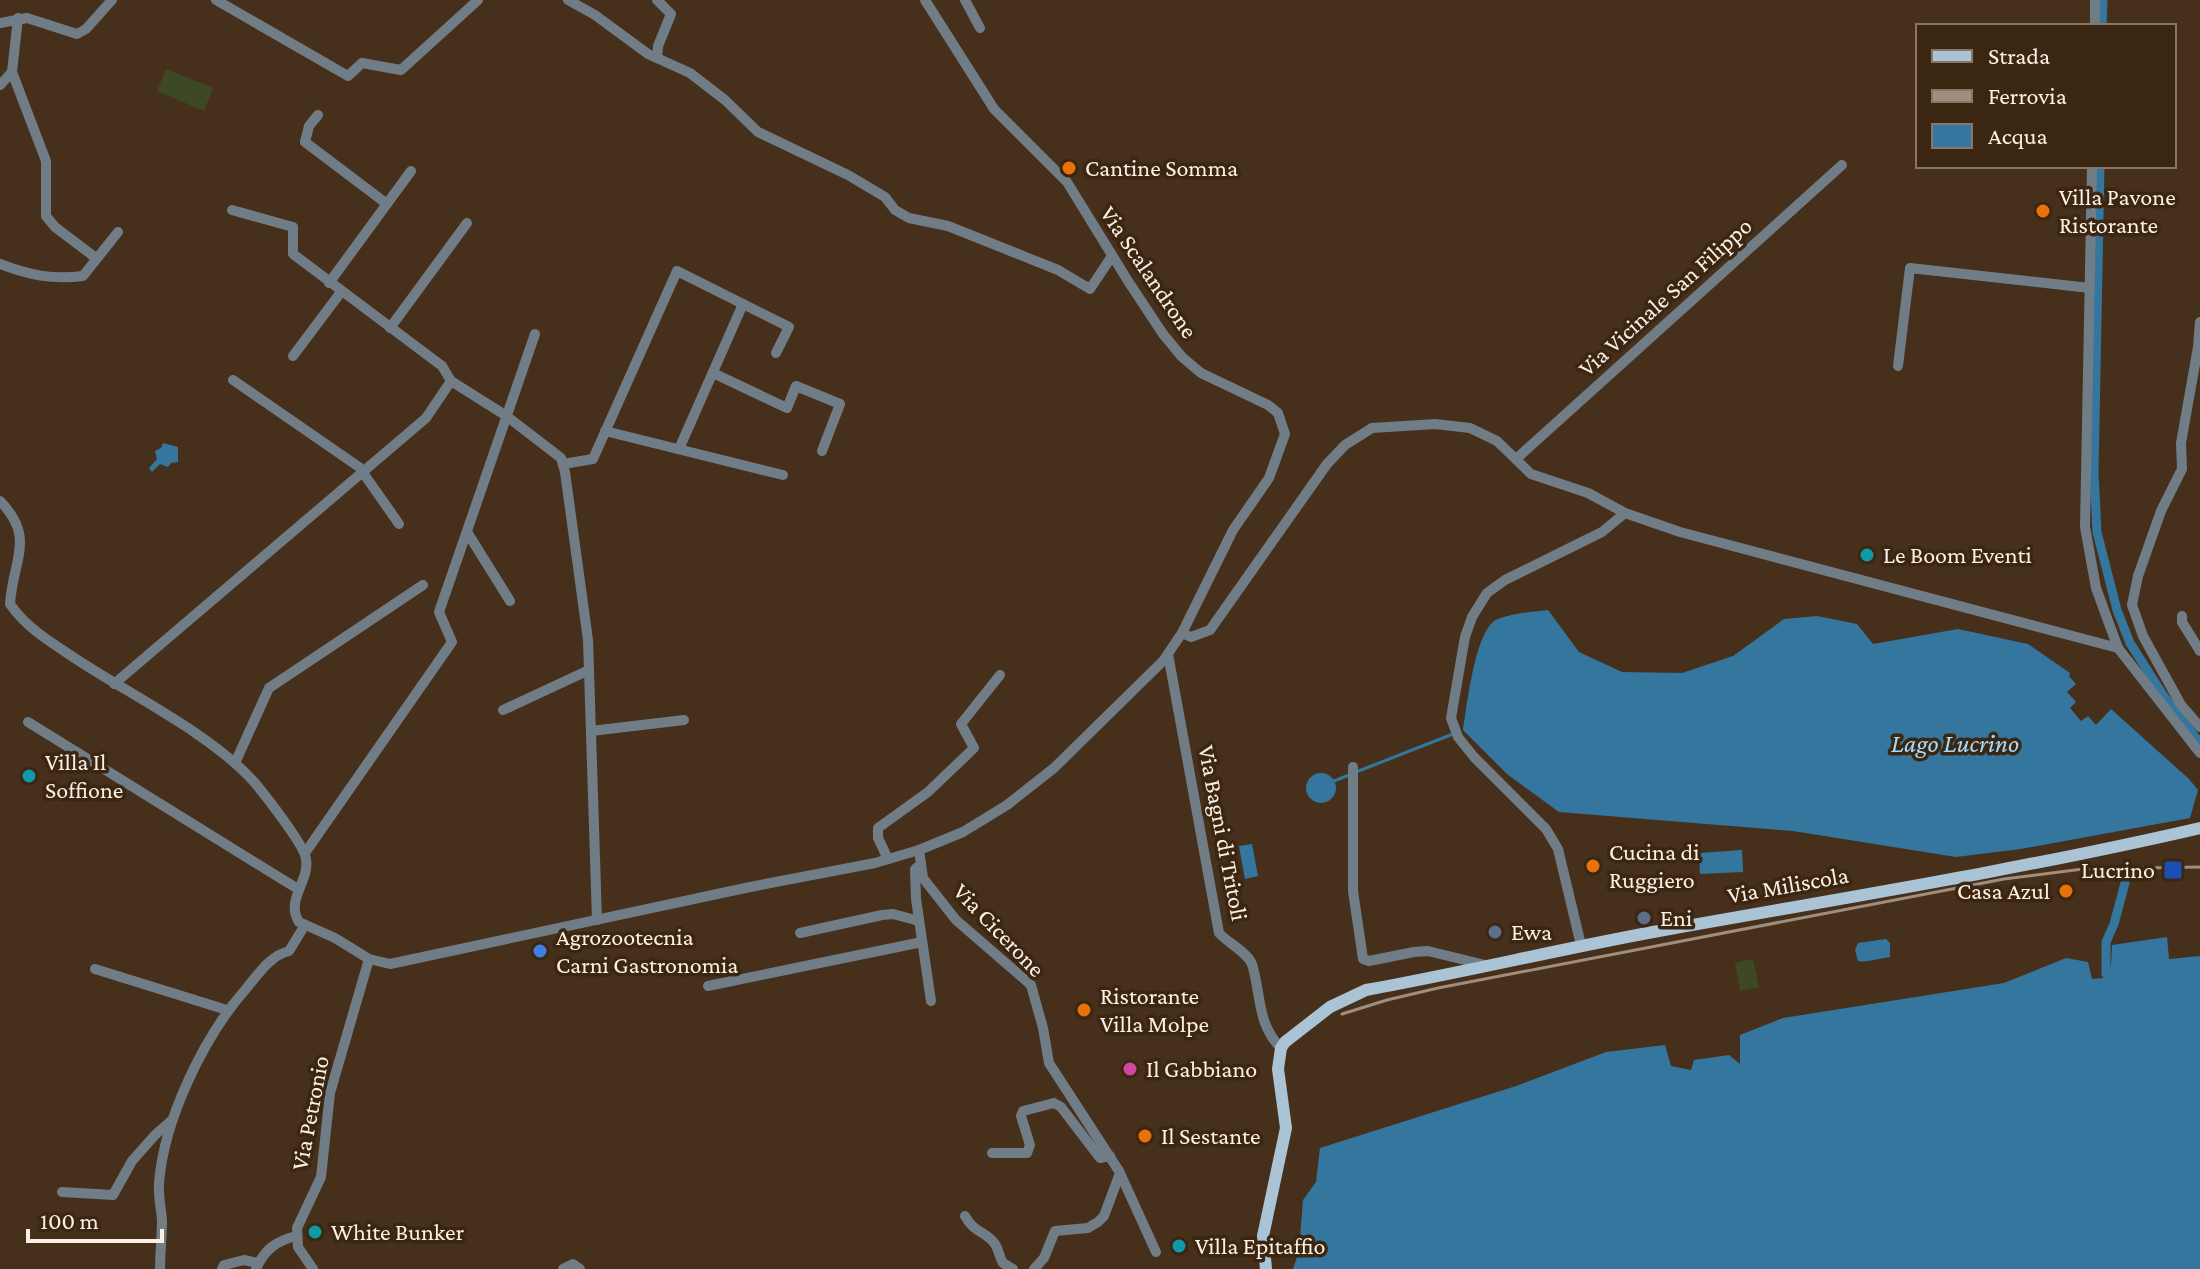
<svg xmlns="http://www.w3.org/2000/svg" width="2200" height="1269" viewBox="0 0 2200 1269" font-family="'Crimson Pro',serif">
  <style>
    .pitch { fill: #3d4824 }
    .water { fill: #34769d }
    .lines { fill: none; stroke-linecap: round; stroke-linejoin: round }
    .stream { stroke: #34769d; stroke-width: 3 }
    .canal { stroke: #34769d; stroke-width: 9 }
    .minor { stroke: #717d86; stroke-width: 10 }
    .major { stroke: #aac4d6; stroke-width: 12 }
    .rail { stroke: #9f8d7d; stroke-width: 3 }
    .food-dot { fill: #e8710a; stroke: #3b2612; stroke-width: 3 }
    .culture-dot { fill: #0f9aa8; stroke: #3b2612; stroke-width: 3 }
    .transit-dot { fill: #1a4fb4; stroke: #3b2612; stroke-width: 3 }
    .service-dot { fill: #5c6f8a; stroke: #3b2612; stroke-width: 3 }
    .shop-dot { fill: #3f7fe0; stroke: #3b2612; stroke-width: 3 }
    .hotel-dot { fill: #d1479c; stroke: #3b2612; stroke-width: 3 }
    .labels { text-anchor: middle; stroke-width: 7; stroke-linejoin: round; paint-order: stroke }
    .poi-label { font-size: 24px; fill: #fdefe3; stroke: #3b2612; text-anchor: start }
    .street-label { font-size: 24px; fill: #fdefe3; stroke: #3b2612 }
    .water-label { font-size: 26px; font-style: italic; fill: #a6dafd; stroke: #3b2612 }
  </style>
  <rect width="100%" height="100%" fill="#46301c"/>
  <g class="pitch">
    <path d="M166 69 213 88 204 111 157 91Z"/>
    <path d="M1753 959 1759 987 1740 991 1735 963Z"/>
  </g>
  <g class="water">
    <path d="M163 443 178 447V462L171 463 168 467 160 464 152 472 149 468 157 459 155 451 161 448Z"/>
    <path d="M1548 610 1579 652 1622 672 1682 673 1733 656 1784 619 1817 616 1857 624 1873 644 1958 629 2028 644 2070 673 2069 676 2076 684 2067 692 2076 702 2070 708 2081 721 2088 716 2096 725 2111 709 2189 779 2198 790 2190 818 2021 849 1956 857 1793 831 1559 812 1507 774 1463 730C1467 707 1475 627 1498 619 1513 613 1532 612 1548 610Z"/>
    <circle cx="1321" cy="788" r="15"/>
    <path d="M1252 844 1258 876 1245 879 1239 846Z"/>
    <path d="M1742 850 1743 872 1700 874 1699 853Z"/>
    <path d="M2167 937 2169 959 2200 956V1269H1293L1299 1251 1303 1200 1316 1182 1320 1148 1516 1086 1606 1052 1665 1045 1671 1066 1691 1070 1694 1060 1729 1055 1740 1064V1035L1783 1018 2004 983 2066 958 2088 962 2092 979 2104 978 2111 965 2112 945Z"/>
    <path d="M1886 939 1890 943V957C1883 958 1863 963 1858 961L1855 950 1858 943Z"/>
  </g>
  <g class="lines">
    <g class="stream">
      <path d="M1356 772 1453 734"/>
      <path d="M1334 781 1349 775"/>
    </g>
    <g class="canal">
      <path d="M2102 26 2103 0"/>
      <path d="M2100 166 2094 473 2097 532 2117 610 2130 643 2163 695 2200 743"/>
      <path d="M2106 974V942L2114 924 2125 883"/>
    </g>
    <g class="minor">
      <path d="M216 0 348 76 362 63 401 70 478 0"/>
      <path d="M568 0 595 15 648 54 690 73 725 100 758 132 848 175 885 197 895 210 909 218 948 226 1058 270 1090 289 1112 256"/>
      <path d="M657 0 671 14 658 46 657 58"/>
      <path d="M965 0 980 28"/>
      <path d="M18 18 12 72 46 161V216L55 227 96 258"/>
      <path d="M0 23 27 18 77 34 86 29 112 0"/>
      <path d="M2095 26V0"/>
      <path d="M0 85 12 72"/>
      <path d="M318 115 309 126 305 142 387 204"/>
      <path d="M2092 166 2085 527 2096 588 2118 648 2200 753"/>
      <path d="M232 210 293 227V254L442 366 451 381"/>
      <path d="M0 264C28 275 53 280 83 276L118 232"/>
      <path d="M329 283 411 171"/>
      <path d="M2200 322 2198 347 2181 443 2182 469 2161 511 2138 576 2132 605 2143 636 2181 705 2200 727"/>
      <path d="M390 328 467 223"/>
      <path d="M293 356 341 292"/>
      <path d="M1898 366 1910 268 2090 288"/>
      <path d="M713 373 787 408 796 386 840 404 822 451"/>
      <path d="M233 380 359 467 399 524"/>
      <path d="M605 431 783 475"/>
      <path d="M679 449 743 304"/>
      <path d="M1516 459 1842 165"/>
      <path d="M563 464 593 459 677 271 789 327 776 353"/>
      <path d="M0 501C36 538 13 559 10 604 25 626 47 640 70 655 126 693 211 733 255 783 265 795 305 846 306 859 310 881 285 900 299 922L335 938 369 959 390 964 750 887 875 863 919 850 963 832 1007 805 1054 768 1163 661 1182 633 1233 530 1269 478 1285 434 1278 413 1268 405 1201 373 1182 357 1163 334 1128 281 1067 182 994 109 925 0"/>
      <path d="M467 532 510 601"/>
      <path d="M2182 616V622L2200 651"/>
      <path d="M1182 633 1191 637 1210 630 1327 464 1345 445 1372 428 1435 424 1470 428 1497 441 1531 474 1588 493 1625 513 1680 532 2118 648"/>
      <path d="M1168 654 1219 933C1228 943 1247 952 1252 964 1261 993 1257 1025 1281 1048"/>
      <path d="M114 684 426 418 451 381 505 415 561 458 565 472 588 640 597 920"/>
      <path d="M503 710 589 670"/>
      <path d="M28 722 298 889"/>
      <path d="M591 731 684 720"/>
      <path d="M235 763 269 688 423 585"/>
      <path d="M1353 767V891L1363 959 1369 961 1414 952 1428 951 1485 965"/>
      <path d="M919 850 923 878 956 920 1031 985 1043 1028 1049 1063 1119 1171 1156 1252"/>
      <path d="M305 853 452 642 439 612 535 334"/>
      <path d="M888 859 878 838V828L928 792 974 748 961 724 1000 675"/>
      <path d="M921 864 915 869 916 899 931 1001"/>
      <path d="M800 933 882 915 893 914 919 921"/>
      <path d="M1581 945 1558 849 1546 829 1474 757 1458 737 1451 718 1465 637 1472 617 1487 593 1505 580 1602 532 1625 513"/>
      <path d="M95 969 227 1010"/>
      <path d="M708 986 922 942"/>
      <path d="M992 1153H1027L1030 1145 1021 1116 1023 1111 1054 1103 1061 1107 1100 1158 1110 1156"/>
      <path d="M62 1192 113 1195 132 1161 155 1135 171 1121"/>
      <path d="M965 1216C974 1233 987 1232 995 1244 999 1250 999 1257 1003 1263L1013 1269"/>
      <path d="M160 1269C160 1253 162 1236 162 1220 161 1208 158 1195 159 1183 164 1120 203 1038 245 990 258 975 269 956 289 951L305 925"/>
      <path d="M222 1269 224 1265 244 1260 258 1263"/>
      <path d="M256 1269C264 1250 276 1241 296 1236"/>
      <path d="M313 1269 298 1247 297 1228 321 1177 330 1093 369 959"/>
      <path d="M563 1269 573 1264 580 1269"/>
      <path d="M1034 1269 1044 1258 1055 1231 1088 1228 1098 1222 1104 1216 1120 1173"/>
    </g>
    <path class="major" d="M1266 1269 1263 1236 1286 1128 1278 1069 1281 1048 1285 1042 1330 1007 1366 990C1466 972 1564 948 1664 930 1843 898 2023 869 2200 828"/>
    <path class="rail" d="M1342 1014 1387 1000 1438 988 2004 879 2083 869 2200 867"/>
  </g>
  <g class="food-dot">
    <circle cx="1069" cy="168" r="8"/>
    <circle cx="2043" cy="211" r="8"/>
    <circle cx="1593" cy="866" r="8"/>
    <circle cx="2066" cy="891" r="8"/>
    <circle cx="1084" cy="1010" r="8"/>
    <circle cx="1145" cy="1136" r="8"/>
  </g>
  <g class="culture-dot">
    <circle cx="1867" cy="555" r="8"/>
    <circle cx="29" cy="776" r="8"/>
    <circle cx="315" cy="1232" r="8"/>
    <circle cx="1179" cy="1246" r="8"/>
  </g>
  <rect class="transit-dot" x="2163" y="860" width="20" height="20" rx="4"/>
  <g class="service-dot">
    <circle cx="1644" cy="918" r="8"/>
    <circle cx="1495" cy="932" r="8"/>
  </g>
  <circle class="shop-dot" cx="540" cy="951" r="8"/>
  <circle class="hotel-dot" cx="1130" cy="1069" r="8"/>
  <g class="labels">
    <g class="poi-label">
      <text x="1085" y="176">Cantine Somma</text>
      <text x="2059" y="205">Villa Pavone<tspan x="2059" dy="28">Ristorante</tspan></text>
      <text x="1883" y="563">Le Boom Eventi</text>
      <text x="45" y="770">Villa Il<tspan x="45" dy="28">Soffione</tspan></text>
      <text x="1609" y="860">Cucina di<tspan x="1609" dy="28">Ruggiero</tspan></text>
      <text x="2155" y="878" text-anchor="end">Lucrino</text>
      <text x="2050" y="899" text-anchor="end">Casa Azul</text>
      <text x="1660" y="926">Eni</text>
      <text x="1511" y="940">Ewa</text>
      <text x="556" y="945">Agrozootecnia<tspan x="556" dy="28">Carni Gastronomia</tspan></text>
      <text x="1100" y="1004">Ristorante<tspan x="1100" dy="28">Villa Molpe</tspan></text>
      <text x="1146" y="1077">Il Gabbiano</text>
      <text x="1161" y="1144">Il Sestante</text>
      <text x="331" y="1240">White Bunker</text>
      <text x="1195" y="1254">Villa Epitaffio</text>
    </g>
    <g class="street-label">
      <text transform="translate(1149 272) rotate(56)" y="8">Via Scalandrone</text>
      <text transform="translate(1665 297) rotate(-42)" y="8">Via Vicinale San Filippo</text>
      <text transform="translate(1223 833) rotate(79)" y="8">Via Bagni di Tritoli</text>
      <text transform="translate(1788 885) rotate(-10)" y="8">Via Miliscola</text>
      <text transform="translate(999 930) rotate(46)" y="8">Via Cicerone</text>
      <text transform="translate(310 1113) rotate(-79)" y="8">Via Petronio</text>
    </g>
    <g class="water-label">
      <text x="1955" y="752">Lago Lucrino</text>
    </g>
  </g>
  <rect x="1916" y="24" width="260" height="144" fill="#3b2612" stroke="#897666" stroke-width="2"/>
  <rect x="1932" y="50" width="40" height="12" fill="#aac4d6" stroke="#897666" stroke-width="2"/>
  <text x="1988" y="64" font-size="24" fill="#fdefe3">Strada</text>
  <rect x="1932" y="90" width="40" height="12" fill="#9f8d7d" stroke="#897666" stroke-width="2"/>
  <text x="1988" y="104" font-size="24" fill="#fdefe3">Ferrovia</text>
  <rect x="1932" y="124" width="40" height="24" fill="#34769d" stroke="#897666" stroke-width="2"/>
  <text x="1988" y="144" font-size="24" fill="#fdefe3">Acqua</text>
  <path d="M28 1229v12h134v-12" fill="none" stroke="#fdefe3" stroke-width="4"/>
  <text x="40" y="1229" font-size="24" fill="#fdefe3" stroke="#3b2612" stroke-width="6" paint-order="stroke">100 m</text>
</svg>
